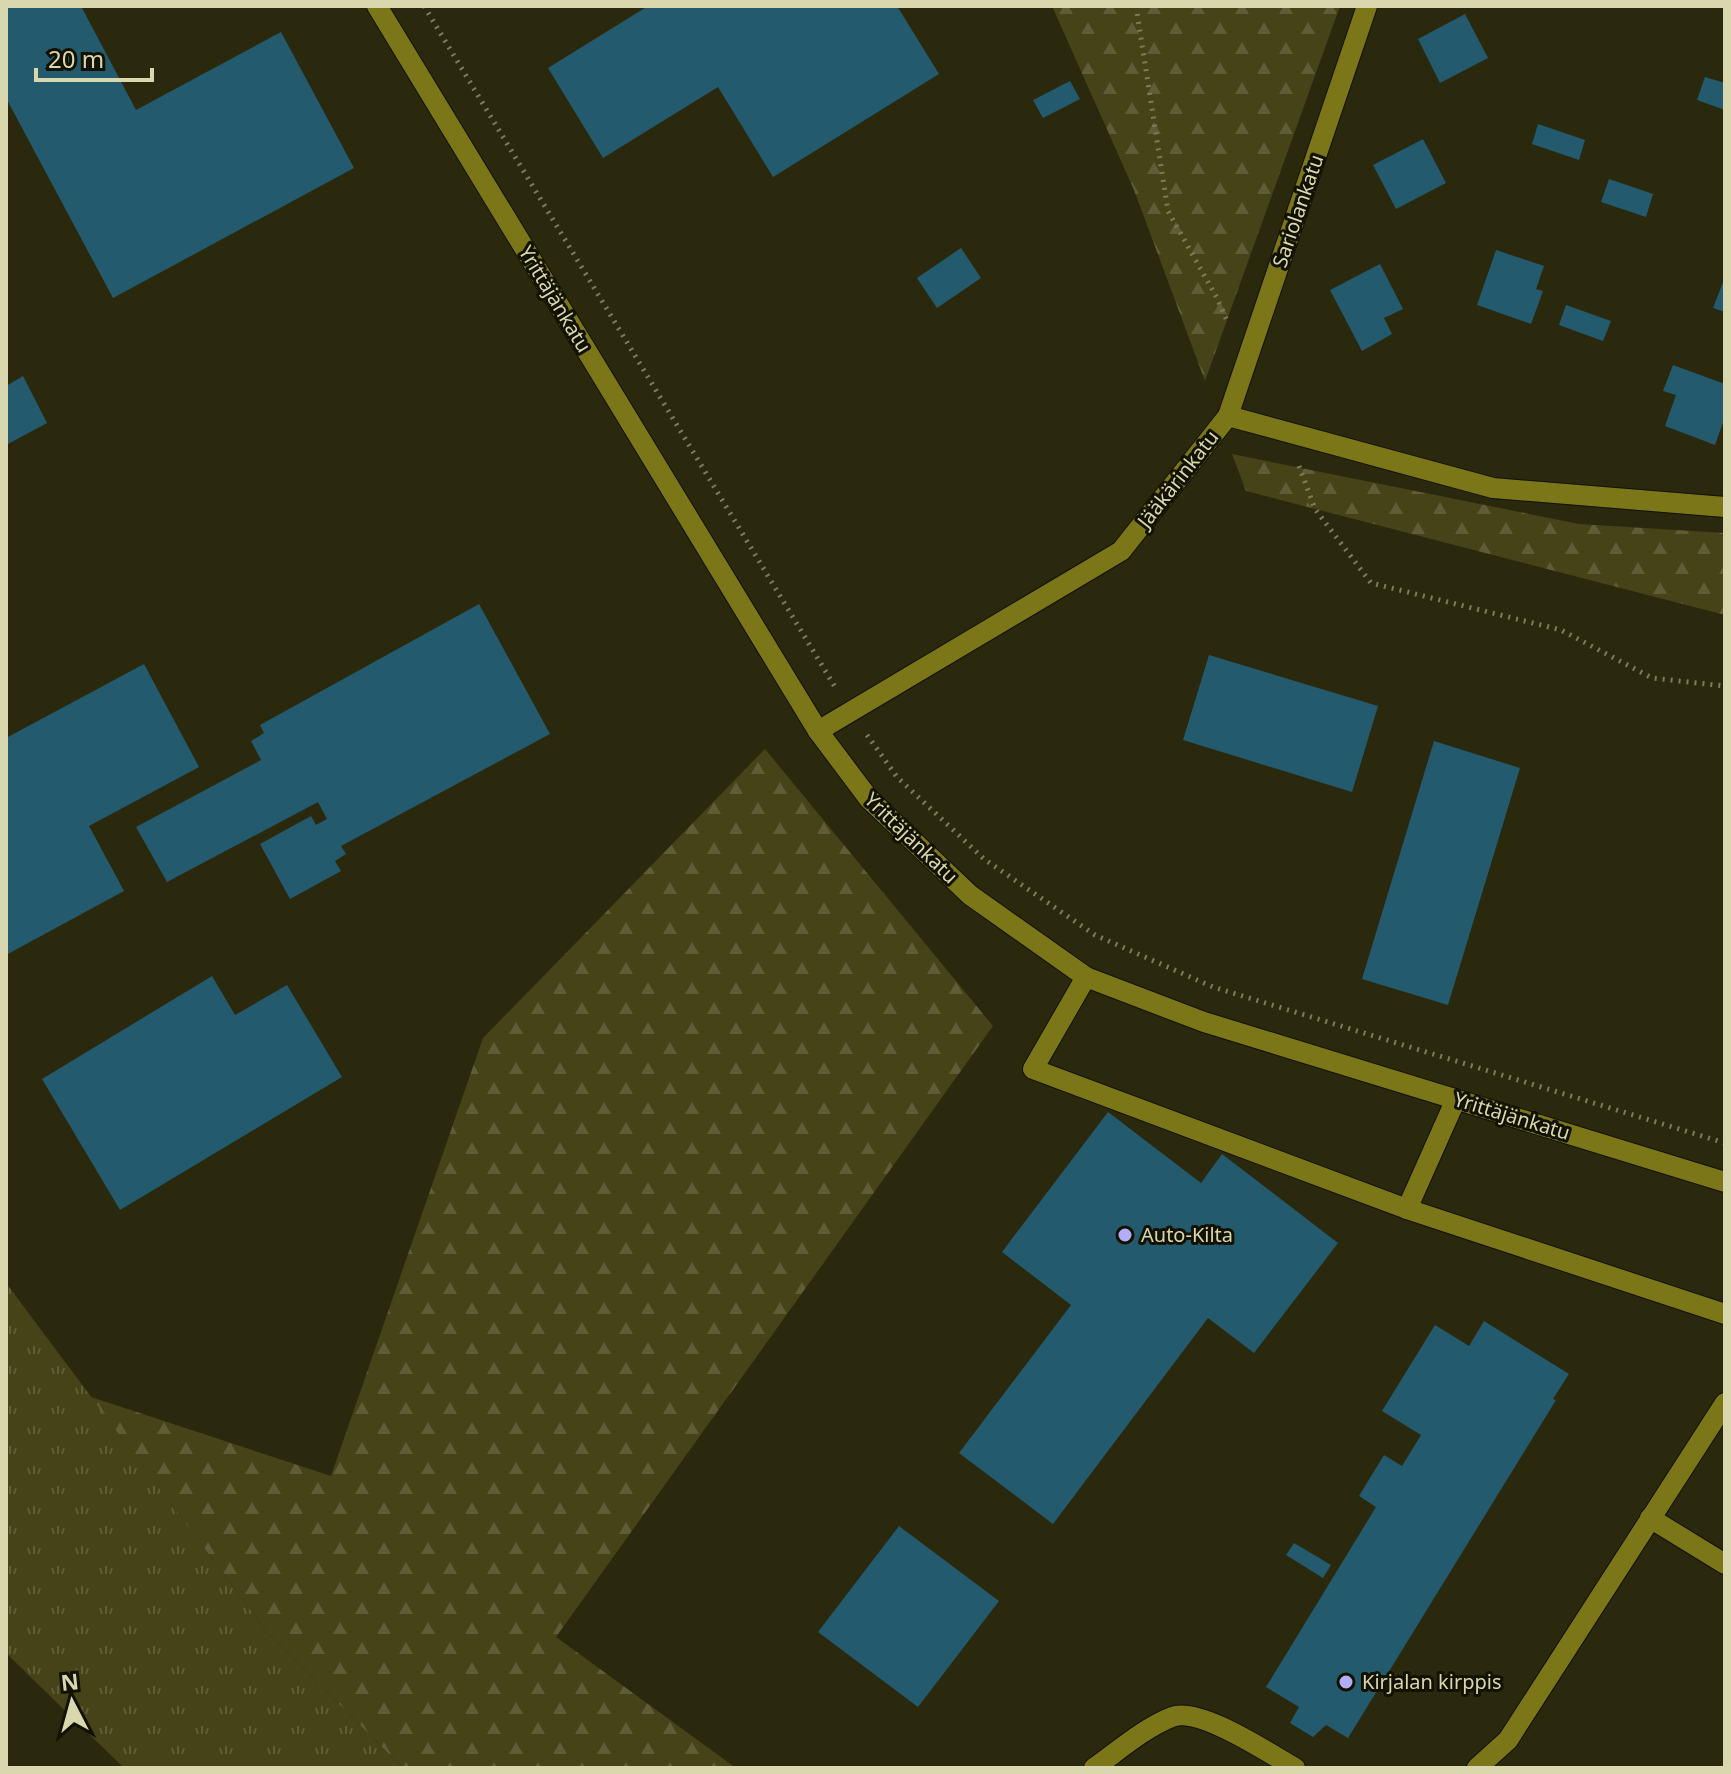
<svg xmlns="http://www.w3.org/2000/svg" width="1731" height="1774" viewBox="0 0 1731 1774" font-family="'Noto Sans',sans-serif">
  <style>
    .grass { fill: url(#grass-tufts) }
    .forest { fill: url(#forest-firs) }
    .building { fill: #235a6e }
    .lines { fill: none; stroke-linecap: round; stroke-linejoin: round }
    .minor-casing { stroke: #131100; stroke-width: 22 }
    .path { stroke: #7d7c59; stroke-width: 5; stroke-dasharray: 2 6; stroke-linecap: butt }
    .minor { stroke: #7b7618; stroke-width: 20 }
    .poi-dot { fill: #b1adfa; stroke: #131100; stroke-width: 3 }
    .labels { text-anchor: middle; stroke-width: 6; stroke-linejoin: round; paint-order: stroke }
    .street-label { font-size: 20px; fill: #d8d7ae; stroke: #131100 }
    .poi-label { font-size: 20px; fill: #d8d7ae; stroke: #131100; text-anchor: start }
  </style>
  <defs>
    <pattern id="grass-tufts" width="24" height="20" patternUnits="userSpaceOnUse" patternTransform="scale(2)"><rect width="24" height="20" fill="#454318"/><path d="M3 7l-1-3M5 7V3M7 7l1-3M15 17l-1-3M17 17v-4M19 17l1-3" fill="none" stroke="#5f5d37"/></pattern>
    <pattern id="forest-firs" width="22" height="20" patternUnits="userSpaceOnUse" patternTransform="scale(2)"><rect width="22" height="20" fill="#454318"/><path d="M5 1l3.5 6h-7zM16 11l3.5 6h-7z" fill="#5f5d37"/></pattern>
  </defs>
  <rect width="100%" height="100%" fill="#2a290d"/>
  <path class="grass" d="M6 1283 268 1633 403 1768H124L6 1653Z"/>
  <g class="forest">
    <path d="M1052 6H1340L1205 381 1134 190Z"/>
    <path d="M1232 454 1579 524 1725 533V615L1246 491Z"/>
    <path d="M765 749 993 1026 556 1637 736 1768H403L268 1633 91 1397 331 1476 483 1038Z"/>
  </g>
  <g class="building">
    <path d="M6 6H81L136 110 281 32 354 168 113 298 6 98Z"/>
    <path d="M648 6H897L939 74 773 177 718 87 603 158 548 68Z"/>
    <path d="M1465 14 1488 58 1440 83 1418 39Z"/>
    <path d="M1705 77 1725 83V110L1697 100Z"/>
    <path d="M1070 81 1080 99 1043 118 1033 100Z"/>
    <path d="M1538 124 1585 140 1579 160 1532 144Z"/>
    <path d="M1423 139 1446 183 1396 209 1373 165Z"/>
    <path d="M1609 179 1653 194 1646 217 1601 202Z"/>
    <path d="M961 248 981 278 937 308 917 278Z"/>
    <path d="M1496 250 1544 266 1536 289 1543 291 1531 324 1477 305Z"/>
    <path d="M1380 264 1403 309 1384 318 1392 334 1362 351 1330 290Z"/>
    <path d="M1725 277V312L1713 308Z"/>
    <path d="M1566 305 1611 321 1603 341 1559 325Z"/>
    <path d="M1673 365 1725 384V417L1715 445 1665 426 1676 395 1663 391Z"/>
    <path d="M23 376 47 423 6 445V386Z"/>
    <path d="M479 604 550 734 341 846 346 854 335 861 341 871 290 899 260 844 311 816 316 825 327 819 318 802 167 882 136 827 261 760 251 741 264 733 260 725Z"/>
    <path d="M1209 655 1378 706 1352 792 1183 740Z"/>
    <path d="M144 664 199 767 89 826 124 891 6 955V738Z"/>
    <path d="M1434 741 1520 768 1448 1005 1362 979Z"/>
    <path d="M212 976 235 1015 287 985 342 1077 120 1210 42 1079Z"/>
    <path d="M1108 1112 1201 1183 1222 1154 1338 1243 1254 1353 1208 1318 1053 1524 959 1453 1071 1305 1002 1252Z"/>
    <path d="M1484 1321 1569 1374 1553 1399 1556 1400 1348 1738 1326 1725 1313 1737 1290 1723 1299 1707 1266 1687 1376 1507 1359 1496 1384 1455 1402 1466 1421 1435 1382 1411 1435 1325 1469 1346Z"/>
    <path d="M899 1526 999 1601 918 1707 818 1632Z"/>
    <path d="M1294 1543 1331 1565 1323 1578 1286 1555Z"/>
  </g>
  <g class="lines">
    <g class="minor-casing">
      <g id="minor">
        <path d="M377 6 818 731 869 799 970 895 1086 977 1204 1022 1725 1182"/>
        <path d="M1228 416 1367 6"/>
        <path d="M818 731 1121 551 1228 416 1493 488 1725 507"/>
        <path d="M1086 977 1033 1069 1407 1209 1725 1314"/>
        <path d="M1407 1209 1456 1099"/>
        <path d="M1650 1518 1725 1564"/>
        <path d="M1094 1768C1118 1751 1144 1728 1172 1717 1199 1706 1270 1754 1295 1768"/>
        <path d="M1477 1768 1508 1740 1725 1403"/>
      </g>
    </g>
    <g class="path">
      <path d="M424 6 835 687"/>
      <path d="M1136 6 1168 211 1217 298 1228 323"/>
      <path d="M1299 466 1315 509 1371 583 1561 630 1652 678 1725 686"/>
      <path d="M867 735 897 777 984 859 1095 935 1213 987 1725 1143"/>
    </g>
    <use href="#minor" class="minor"/>
  </g>
  <g class="poi-dot">
    <circle cx="1125" cy="1235" r="8"/>
    <circle cx="1346" cy="1682" r="8"/>
  </g>
  <g class="labels">
    <g class="street-label">
      <text transform="translate(1298 211) rotate(-71)" y="7">Sariolankatu</text>
      <text transform="translate(555 299) rotate(59)" y="7">Yrittäjänkatu</text>
      <text transform="translate(1178 479) rotate(-52)" y="7">Jääkärinkatu</text>
      <text transform="translate(911 838) rotate(44)" y="7">Yrittäjänkatu</text>
      <text transform="translate(1512 1116) rotate(17)" y="7">Yrittäjänkatu</text>
    </g>
    <g class="poi-label">
      <text x="1141" y="1242">Auto-Kilta</text>
      <text x="1362" y="1689">Kirjalan kirppis</text>
    </g>
  </g>
  <rect width="1731" height="1774" fill="none" stroke="#d8d7ae" stroke-width="16"/>
  <g transform="translate(72 1702) rotate(354)" stroke="#131100" stroke-width="6" paint-order="stroke">
  <path d="M0-6L14 30L0 20L-14 30Z" fill="#d8d7ae"/>
  <text y="-12" font-size="22" font-weight="bold" text-anchor="middle" fill="#d8d7ae">N</text>
  </g>
  <path d="M36 68v12h116v-12" fill="none" stroke="#d8d7ae" stroke-width="4"/>
  <text x="48" y="68" font-size="24" fill="#d8d7ae" stroke="#131100" stroke-width="6" paint-order="stroke">20 m</text>
</svg>
